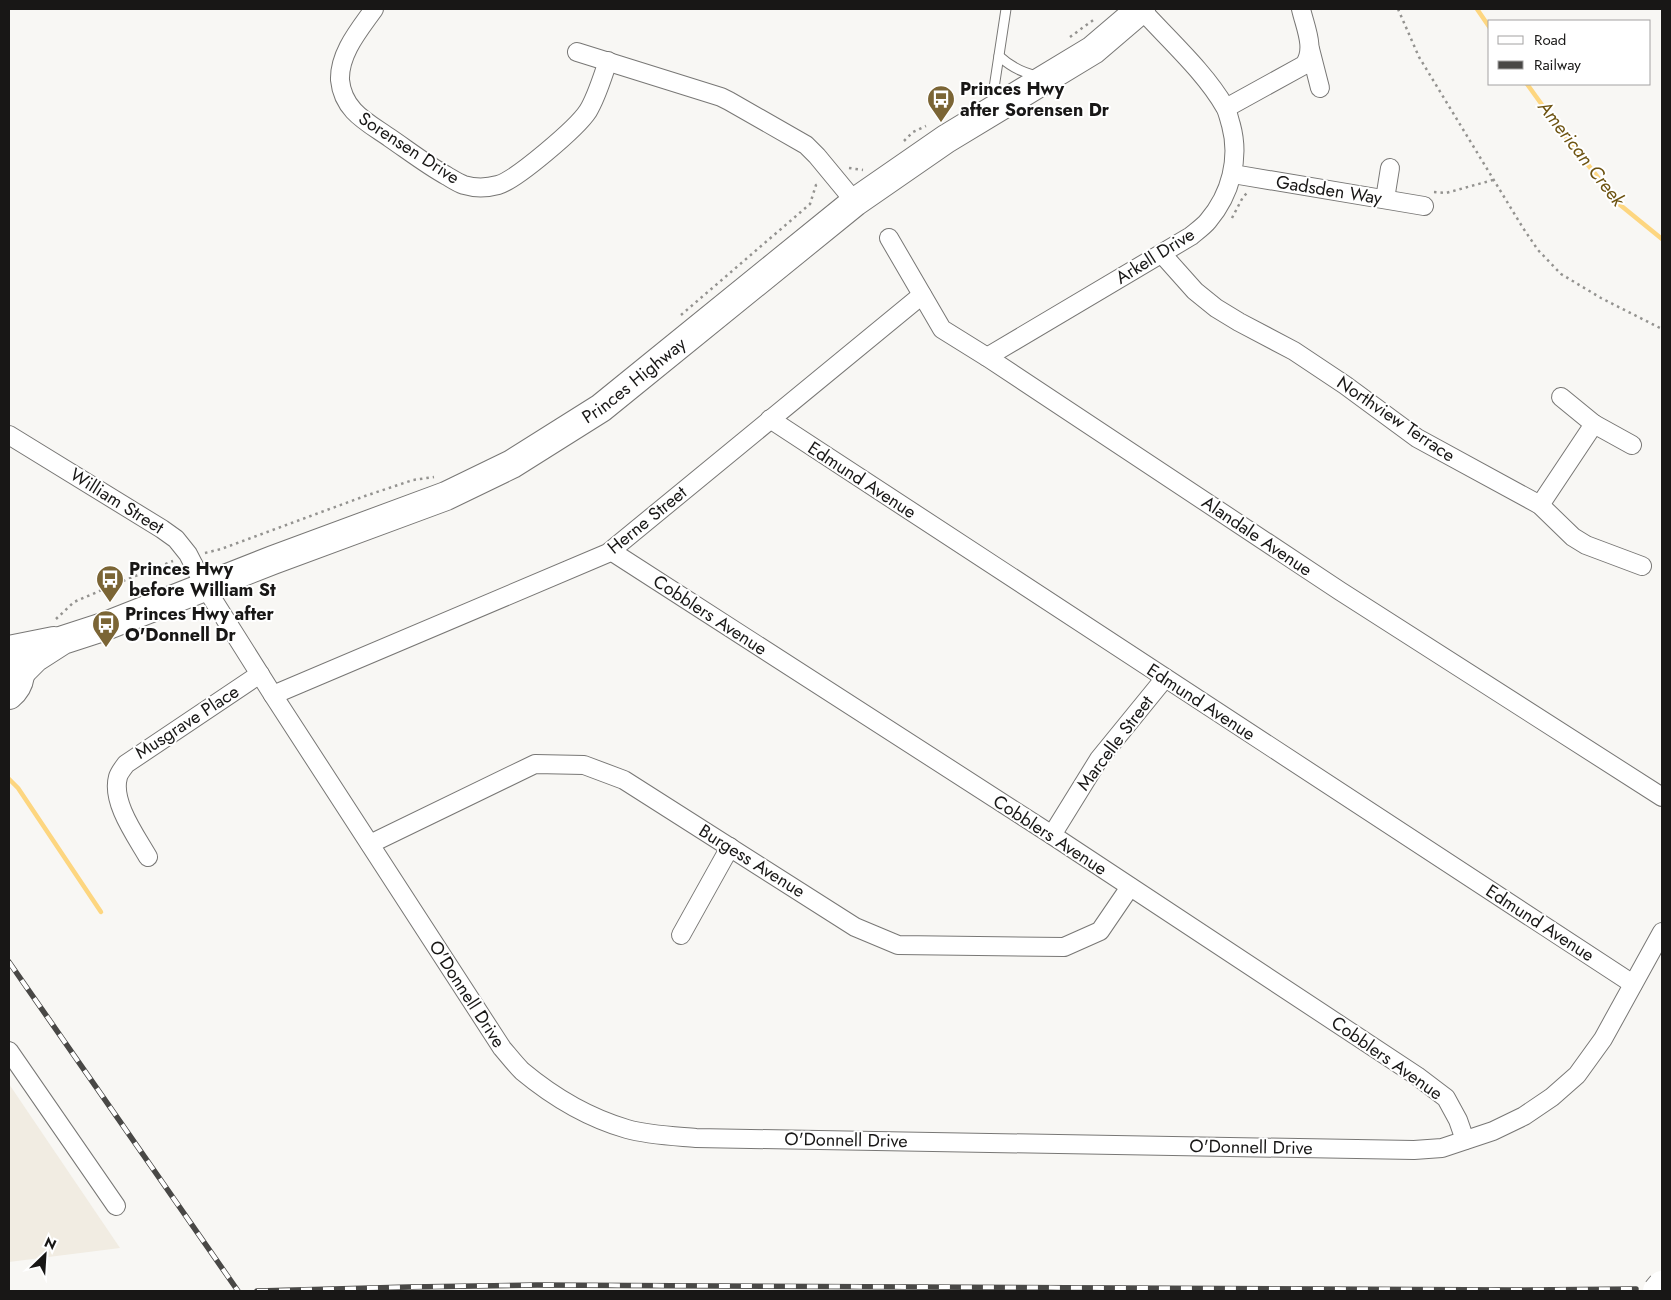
<svg xmlns="http://www.w3.org/2000/svg" width="1671" height="1300" viewBox="0 0 1671 1300" font-family="Jost,sans-serif">
  <style>
    .built { fill: #f1ece2 }
    .lines { fill: none; stroke-linecap: round; stroke-linejoin: round }
    .stream { stroke: #fdd680; stroke-width: 4.5 }
    .lane-casing { stroke: #787775; stroke-width: 11 }
    .street-casing { stroke: #787775; stroke-width: 20 }
    .primary-casing { stroke: #787775; stroke-width: 30 }
    .path { stroke: #949390; stroke-width: 2.5; stroke-dasharray: 2.5 4; stroke-linecap: butt }
    .lane { stroke: #fff; stroke-width: 9 }
    .street { stroke: #fff; stroke-width: 18 }
    .primary { stroke: #fff; stroke-width: 28 }
    .rail-casing { stroke: #494846; stroke-width: 5.5 }
    .rail { stroke: #fff; stroke-width: 4; stroke-dasharray: 11; stroke-linecap: butt }
    .highway-bridge-casing { stroke: #787775; stroke-width: 30; stroke-linecap: butt }
    .highway-bridge { stroke: #fff; stroke-width: 28 }
    .labels { text-anchor: middle; stroke-width: 4; stroke-linejoin: round; paint-order: stroke }
    .poi-label { font-size: 18px; font-weight: bold; fill: #181716; stroke: #fff; text-anchor: start }
    .street-label { font-size: 18px; fill: #181716; stroke: #fff }
    .water-label { font-size: 19px; font-style: italic; fill: #6d5311; stroke: #fff }
  </style>
  <rect width="100%" height="100%" fill="#f8f7f4"/>
  <path class="built" d="M9 1084 120 1248 9 1262Z"/>
  <g class="lines">
    <g class="stream">
      <path d="M1477 9 1490 28"/>
      <path d="M1527 84 1558 127 1619 204 1662 239"/>
      <path d="M9 779 18 788 101 912"/>
    </g>
    <g class="lane-casing">
      <g id="lane">
        <path d="M999 56C1011 67 1022 73 1038 76"/>
        <path d="M994 105V88L1006 9"/>
      </g>
    </g>
    <g class="street-casing">
      <g id="street">
        <path d="M374 9C360 29 339 53 340 80 343 111 367 122 390 138 409 151 427 165 447 176 452 179 458 183 464 185 474 188 487 188 498 185 516 180 577 128 588 111 597 96 602 78 608 61"/>
        <path d="M1310 49 1320 88"/>
        <path d="M577 52 721 97 729 101 806 145 817 156 855 202"/>
        <path d="M1226 108 1304 65C1316 49 1305 27 1301 9"/>
        <path d="M1233 174 1424 206"/>
        <path d="M1385 199 1390 168"/>
        <path d="M889 238 942 329 987 357 1340 591 1662 797"/>
        <path d="M1162 254 1195 291 1216 308 1239 322 1294 351 1345 385 1417 438 1540 505 1573 537 1586 545 1642 566"/>
        <path d="M987 357 1191 236C1197 231 1204 226 1208 221 1231 194 1240 158 1231 125 1229 119 1228 112 1225 107 1205 72 1168 39 1141 9"/>
        <path d="M1561 397 1594 424"/>
        <path d="M770 419 1633 984"/>
        <path d="M9 435 162 529 176 539 188 554 205 587 273 695 502 1048C508 1055 515 1064 522 1071 552 1096 589 1118 627 1129 648 1135 673 1136 696 1138L1414 1150 1442 1148 1493 1131 1524 1116 1552 1097 1577 1075 1603 1039 1662 932"/>
        <path d="M1540 505 1594 424 1632 445"/>
        <path d="M611 551 1052 835 1417 1076 1446 1098 1458 1120 1465 1140"/>
        <path d="M273 695 608 553 922 295"/>
        <path d="M1052 835 1099 759 1165 678"/>
        <path d="M370 844 535 764 584 765 624 780 855 927 898 945 1064 947 1100 931 1130 887"/>
        <path d="M148 857C136 836 111 802 118 777 119 773 123 768 126 764L260 674"/>
        <path d="M681 935 730 847"/>
        <path d="M9 1051 116 1206"/>
      </g>
    </g>
    <g class="primary-casing">
      <g id="primary">
        <path d="M9 650 54 641"/>
        <path id="s1" d="M20 673 35 658 63 640 103 627 273 560 446 496 512 464 601 408 855 202 946 139 1093 50 1141 9"/>
        <path d="M9 695C21 685 24 669 14 657"/>
      </g>
    </g>
    <g class="path">
      <path d="M1398 9 1419 57 1523 228 1538 250 1561 274 1601 298 1662 329"/>
      <path d="M1070 37 1096 18"/>
      <path d="M904 141 913 132 926 126"/>
      <path d="M849 168 863 170"/>
      <path d="M1434 192 1446 193 1493 180"/>
      <path d="M1232 218 1243 197 1247 193"/>
      <path d="M681 315 810 204 816 185 820 183"/>
      <path d="M205 553 221 549 365 496 413 480 434 477"/>
      <path d="M56 619 74 602 118 583 173 561"/>
    </g>
    <use href="#lane" class="lane"/>
    <use href="#street" class="street"/>
    <use href="#primary" class="primary"/>
    <g class="rail-casing">
      <g id="rail">
        <path d="M9 962 238 1291"/>
        <path d="M257 1291 409 1287 537 1285 1515 1290 1636 1289"/>
      </g>
    </g>
    <use href="#rail" class="rail"/>
    <g class="highway-bridge-casing">
      <path id="highway-bridge" d="M1657 1291 1662 1285"/>
    </g>
    <use href="#highway-bridge" class="highway-bridge"/>
  </g>
  <defs>
    <g id="bus-pin" transform="scale(1.4375)"><path d="M0 17L-7.5 6A9.5 9.5 0 1 1 7.5 6Z" fill="#7b6535" stroke="#fff"/><path d="M-5-6H5V4H4V6H2V4H-2V6H-4V4H-5ZM-3.5-4V0h7V-4ZM-3.5 1.2v1.5H-2V1.2ZM2 1.2v1.5H3.5V1.2Z" fill="#fff"/></g>
  </defs>
  <g fill-rule="evenodd">
    <use href="#bus-pin" x="941" y="99"/>
    <use href="#bus-pin" x="110" y="579"/>
    <use href="#bus-pin" x="106" y="624"/>
  </g>
  <g class="labels">
    <g class="poi-label">
      <text x="960" y="95">Princes Hwy<tspan x="960" dy="21">after Sorensen Dr</tspan></text>
      <text x="129" y="575">Princes Hwy<tspan x="129" dy="21">before William St</tspan></text>
      <text x="125" y="620">Princes Hwy after<tspan x="125" dy="21">O'Donnell Dr</tspan></text>
    </g>
    <g class="street-label">
      <text transform="translate(409 148) rotate(33)" y="6">Sorensen Drive</text>
      <text transform="translate(1329 190) rotate(9)" y="6">Gadsden Way</text>
      <text transform="translate(1155 256) rotate(-32)" y="6">Arkell Drive</text>
      <text dy="6" stroke="none"><textPath href="#s1" startOffset="685">Princes Highway</textPath></text>
      <text transform="translate(1396 419) rotate(34)" y="6">Northview Terrace</text>
      <text transform="translate(862 480) rotate(33)" y="6">Edmund Avenue</text>
      <text transform="translate(117 501) rotate(32)" y="6">William Street</text>
      <text transform="translate(647 520) rotate(-39)" y="6">Herne Street</text>
      <text transform="translate(1257 536) rotate(34)" y="6">Alandale Avenue</text>
      <text transform="translate(710 615) rotate(33)" y="6">Cobblers Avenue</text>
      <text transform="translate(1201 702) rotate(33)" y="6">Edmund Avenue</text>
      <text transform="translate(187 722) rotate(-33)" y="6">Musgrave Place</text>
      <text transform="translate(1115 743) rotate(-53)" y="6">Marcelle Street</text>
      <text transform="translate(1050 835) rotate(33)" y="6">Cobblers Avenue</text>
      <text transform="translate(752 861) rotate(32)" y="6">Burgess Avenue</text>
      <text transform="translate(1540 923) rotate(33)" y="6">Edmund Avenue</text>
      <text transform="translate(467 994) rotate(57)" y="6">O'Donnell Drive</text>
      <text transform="translate(1387 1058) rotate(35)" y="6">Cobblers Avenue</text>
      <text transform="translate(846 1140) rotate(1)" y="6">O'Donnell Drive</text>
      <text transform="translate(1251 1147) rotate(1)" y="6">O'Donnell Drive</text>
    </g>
    <g class="water-label">
      <text transform="translate(1582 153) rotate(52)" y="7">American Creek</text>
    </g>
  </g>
  <rect width="1671" height="1300" fill="none" stroke="#181716" stroke-width="20"/>
  <rect x="1488" y="20" width="162" height="65" fill="#ffffff" stroke="#a3a2a2"/>
  <rect x="1498" y="36" width="25" height="8" fill="#ffffff" stroke="#a3a2a2"/>
  <text x="1534" y="45" font-size="15" fill="#181716">Road</text>
  <rect x="1498" y="61" width="25" height="8" fill="#494846" stroke="#a3a2a2"/>
  <text x="1534" y="70" font-size="15" fill="#181716">Railway</text>
  <g transform="translate(45 1255) rotate(25)" stroke="#ffffff" stroke-width="4" paint-order="stroke">
  <path d="M0-4L9 19L0 12L-9 19Z" fill="#181716"/>
  <text y="-8" font-size="14" font-weight="bold" text-anchor="middle" fill="#181716">N</text>
  </g>
</svg>
